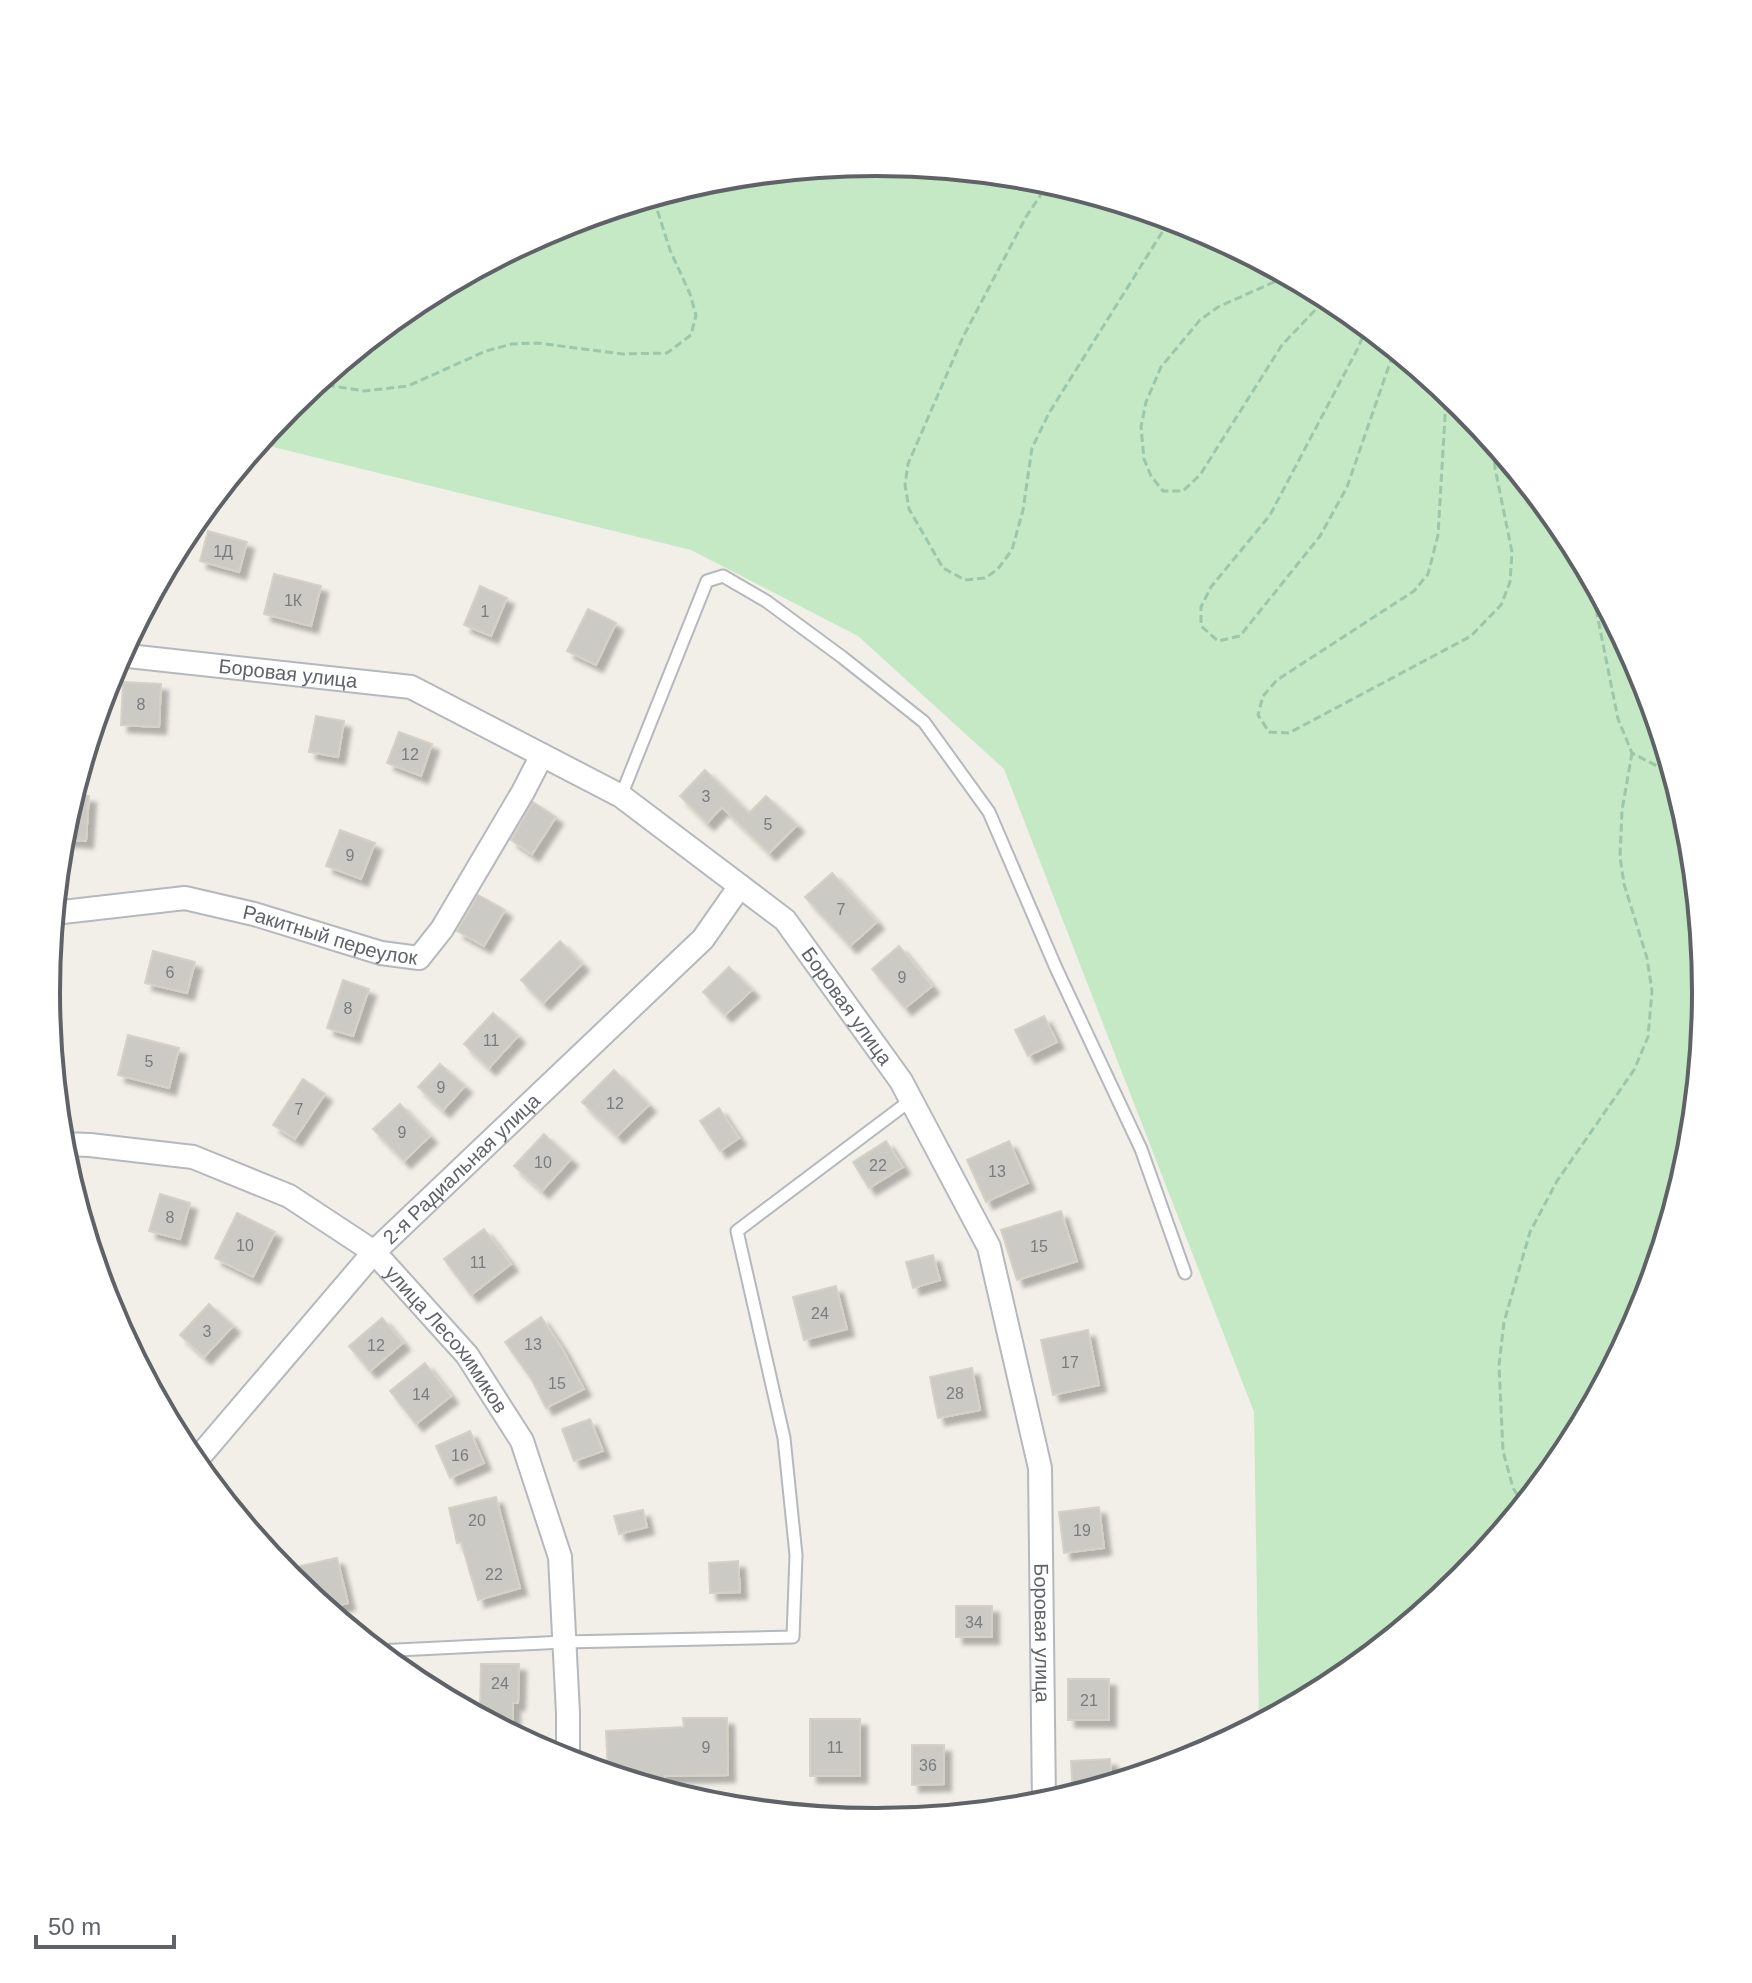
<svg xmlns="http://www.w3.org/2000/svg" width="1752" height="1983" viewBox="0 0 1752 1983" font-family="Helvetica,sans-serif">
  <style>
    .green { fill: #c5e8c5 }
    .building { fill: #cccac5; stroke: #d6d1c6; stroke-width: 2; filter: url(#shadow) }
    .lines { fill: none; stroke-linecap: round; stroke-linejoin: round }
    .service-casing { stroke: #b5b8bc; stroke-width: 15 }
    .minor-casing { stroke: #b5b8bc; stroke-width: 26 }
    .path { stroke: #9cc7a9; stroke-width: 3; stroke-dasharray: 8 4; stroke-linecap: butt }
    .service { stroke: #fff; stroke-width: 11 }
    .minor { stroke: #fff; stroke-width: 22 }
    .labels { text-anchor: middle; stroke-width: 7; stroke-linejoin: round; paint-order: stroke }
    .number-label { font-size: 16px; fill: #7a7d7f }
    .street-label { font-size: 20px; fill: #5f6368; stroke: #fff }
    .rim { fill: none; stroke: #5f6368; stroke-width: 4 }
  </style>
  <defs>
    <filter id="shadow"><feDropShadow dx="7" dy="7" stdDeviation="2" flood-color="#0004"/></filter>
  </defs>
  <rect width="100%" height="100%" fill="#f1efe8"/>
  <path class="green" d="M876 162 1038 178 1194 225 1338 302 1463 405 1566 531 1643 674 1690 830 1706 992 1690 1154 1643 1310 1566 1453 1463 1579 1337 1682 1259 1723 1254 1412 1004 769 858 636 691 550 257 443 289 404 415 301 559 225 715 177Z"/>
  <g class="building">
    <path d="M208 531 247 542 239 572 200 561Z"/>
    <path d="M274 574 321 586 311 626 264 614Z"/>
    <path d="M480 586 507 598 491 636 464 625Z"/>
    <path d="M588 609 616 623 596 665 567 651Z"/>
    <path d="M123 682 161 684 159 727 121 725Z"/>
    <path d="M316 716 344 721 338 757 309 752Z"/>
    <path d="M399 732 432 744 421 776 387 763Z"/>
    <path d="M705 770 749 813 766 796 797 825 769 853 722 807 707 823 680 796Z"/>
    <path d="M72 795 89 796 86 841 61 839 62 829Z"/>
    <path d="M533 802 556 817 532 854 511 840Z"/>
    <path d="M340 830 375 843 361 879 326 866Z"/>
    <path d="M832 873 877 922 850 946 805 897Z"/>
    <path d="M478 895 505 910 484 946 457 931Z"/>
    <path d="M560 941 582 964 543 1003 521 980Z"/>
    <path d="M899 946 932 986 905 1008 872 969Z"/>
    <path d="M153 951 195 962 187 993 145 983Z"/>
    <path d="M729 967 752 990 725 1015 703 992Z"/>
    <path d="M343 980 369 989 353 1036 327 1028Z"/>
    <path d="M493 1013 518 1036 489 1068 464 1044Z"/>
    <path d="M1044 1016 1057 1042 1028 1056 1015 1030Z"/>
    <path d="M128 1035 179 1048 169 1088 118 1075Z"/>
    <path d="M440 1064 465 1086 443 1110 418 1087Z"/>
    <path d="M614 1070 649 1105 617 1136 582 1102Z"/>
    <path d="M303 1079 325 1094 295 1139 273 1125Z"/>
    <path d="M400 1104 430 1136 404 1161 373 1129Z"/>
    <path d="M719 1108 739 1138 720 1151 700 1121Z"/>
    <path d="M544 1134 571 1159 542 1191 514 1166Z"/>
    <path d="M886 1141 903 1167 869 1188 853 1162Z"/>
    <path d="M1009 1141 1028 1183 986 1202 967 1160Z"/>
    <path d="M160 1194 190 1203 180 1239 149 1231Z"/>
    <path d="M1061 1211 1077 1261 1017 1280 1001 1230Z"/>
    <path d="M237 1213 275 1232 253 1277 215 1258Z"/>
    <path d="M484 1229 511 1264 471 1295 444 1259Z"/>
    <path d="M933 1255 940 1280 913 1288 906 1262Z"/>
    <path d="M836 1286 847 1329 804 1340 793 1297Z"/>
    <path d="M209 1304 233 1326 204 1357 180 1335Z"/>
    <path d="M541 1317 562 1348 584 1389 546 1408 532 1380 505 1342Z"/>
    <path d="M382 1318 403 1343 370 1371 349 1346Z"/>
    <path d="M1088 1330 1099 1385 1053 1395 1041 1340Z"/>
    <path d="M425 1363 451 1396 416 1424 390 1391Z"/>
    <path d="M972 1368 980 1410 938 1418 930 1377Z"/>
    <path d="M590 1419 603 1451 574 1461 562 1429Z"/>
    <path d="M470 1431 484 1463 450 1478 436 1446Z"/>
    <path d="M496 1497 520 1588 478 1600 461 1542 457 1543 449 1508Z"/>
    <path d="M1099 1507 1104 1548 1064 1553 1059 1512Z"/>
    <path d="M643 1510 647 1527 619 1534 614 1516Z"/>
    <path d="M337 1558 348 1603 326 1608 289 1578 282 1570Z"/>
    <path d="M738 1561 740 1592 710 1593 709 1563Z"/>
    <rect x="956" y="1606" width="36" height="31"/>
    <path d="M481 1664H519L518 1703H513V1734L480 1716Z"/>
    <rect x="1068" y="1679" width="41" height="41"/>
    <path d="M683 1718H727L728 1775 665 1776V1786L652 1787 608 1773 606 1731 684 1727Z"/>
    <rect x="810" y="1719" width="50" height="57"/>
    <path d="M912 1745H944V1784L912 1785Z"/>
    <path d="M1110 1759 1112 1783 1073 1795 1071 1761Z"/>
  </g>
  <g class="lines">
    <g class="service-casing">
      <g id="service">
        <path d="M621 796 707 581 723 576 766 601 842 657 924 722 989 812 1056 968 1141 1149 1185 1273"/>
        <path d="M377 1651 564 1642 793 1637 796 1555 784 1438 737 1231 911 1100"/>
      </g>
    </g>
    <g class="minor-casing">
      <g id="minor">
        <path id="s1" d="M119 655 411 687 621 796 785 920 901 1081 989 1247 1040 1468 1044 1804"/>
        <path id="s2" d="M54 913 185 898 254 914 381 953 419 958 442 929 523 792 542 755"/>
        <path id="s3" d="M61 1144 90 1145 193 1157 289 1196 374 1252 467 1355 522 1441 560 1557 568 1713V1761"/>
        <path id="s4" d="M194 1463 374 1252 703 939 740 886"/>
      </g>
    </g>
    <g class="path">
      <path d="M1050 181 1026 217 963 337 908 464 905 485 909 509 943 568 965 580 985 578 997 570 1012 550 1023 510 1032 448 1049 413 1171 218"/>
      <path d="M1282 272 1274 282 1218 307 1200 320 1161 367 1146 402 1141 427 1144 459 1151 476 1163 491H1183L1200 475 1282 345 1320 305 1332 299"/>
      <path d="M1367 326 1358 348 1270 515 1211 587 1201 607V626L1218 641 1240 636 1320 536 1347 487 1392 357 1396 350"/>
      <path d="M315 383 364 391 408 386 486 351 512 344 537 343 623 354 667 353 691 335 696 315 690 294 670 250 655 203 656 195"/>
      <path d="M1445 390V417L1438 535 1428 574 1414 591 1277 680 1263 696 1258 715 1269 732 1289 733 1471 636 1501 605 1510 582 1512 552 1495 468 1493 441"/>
      <path d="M1589 574 1618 719 1632 753 1659 767 1670 763"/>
      <path d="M1524 1505 1513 1488 1503 1451 1499 1365 1504 1322 1530 1232 1557 1181 1634 1070 1648 1037 1652 991 1647 958 1624 884 1620 857 1622 810 1632 753"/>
    </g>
    <use href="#service" class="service"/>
    <use href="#minor" class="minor"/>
  </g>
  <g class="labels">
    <g class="number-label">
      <text x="223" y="557">1Д</text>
      <text x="293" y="606">1К</text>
      <text x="485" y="617">1</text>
      <text x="141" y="710">8</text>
      <text x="410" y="760">12</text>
      <text x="706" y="802">3</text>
      <text x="768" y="830">5</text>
      <text x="350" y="861">9</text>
      <text x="841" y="915">7</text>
      <text x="170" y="978">6</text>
      <text x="902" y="983">9</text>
      <text x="348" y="1014">8</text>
      <text x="491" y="1046">11</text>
      <text x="149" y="1067">5</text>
      <text x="441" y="1093">9</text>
      <text x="615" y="1109">12</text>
      <text x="299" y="1115">7</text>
      <text x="402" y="1138">9</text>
      <text x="543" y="1168">10</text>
      <text x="878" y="1171">22</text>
      <text x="997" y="1177">13</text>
      <text x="170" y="1223">8</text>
      <text x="245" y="1251">10</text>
      <text x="1039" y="1252">15</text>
      <text x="478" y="1268">11</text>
      <text x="820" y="1319">24</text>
      <text x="207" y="1337">3</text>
      <text x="533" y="1350">13</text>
      <text x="376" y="1351">12</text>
      <text x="1070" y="1368">17</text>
      <text x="557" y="1389">15</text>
      <text x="955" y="1399">28</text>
      <text x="421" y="1400">14</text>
      <text x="460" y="1461">16</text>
      <text x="477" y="1526">20</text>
      <text x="1082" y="1536">19</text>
      <text x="494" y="1580">22</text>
      <text x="974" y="1628">34</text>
      <text x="500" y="1689">24</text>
      <text x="1089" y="1706">21</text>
      <text x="706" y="1753">9</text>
      <text x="835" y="1753">11</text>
      <text x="928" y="1771">36</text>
    </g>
    <g class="street-label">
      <text dy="7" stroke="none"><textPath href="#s1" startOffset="170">Боровая улица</textPath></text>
      <text dy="7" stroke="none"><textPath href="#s2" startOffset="282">Ракитный переулок</textPath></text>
      <text dy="7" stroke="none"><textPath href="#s1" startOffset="842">Боровая улица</textPath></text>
      <text dy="7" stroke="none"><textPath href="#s4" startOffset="398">2-я Радиальная улица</textPath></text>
      <text dy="7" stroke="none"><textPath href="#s3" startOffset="452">улица Лесохимиков</textPath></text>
      <text dy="7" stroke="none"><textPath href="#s1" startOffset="1514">Боровая улица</textPath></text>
    </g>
  </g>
  <path d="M0 0H1752V1983H0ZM60 992a816 816 0 1 1 1632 0a816 816 0 1 1-1632 0Z" fill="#fff" fill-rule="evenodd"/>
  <path class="rim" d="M60 992a816 816 0 1 1 1632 0a816 816 0 1 1-1632 0Z"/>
  <path d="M36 1935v12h138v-12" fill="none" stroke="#5f6368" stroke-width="4"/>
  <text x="48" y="1935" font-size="24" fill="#5f6368" stroke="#ffffff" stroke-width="6" paint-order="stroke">50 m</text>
</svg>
